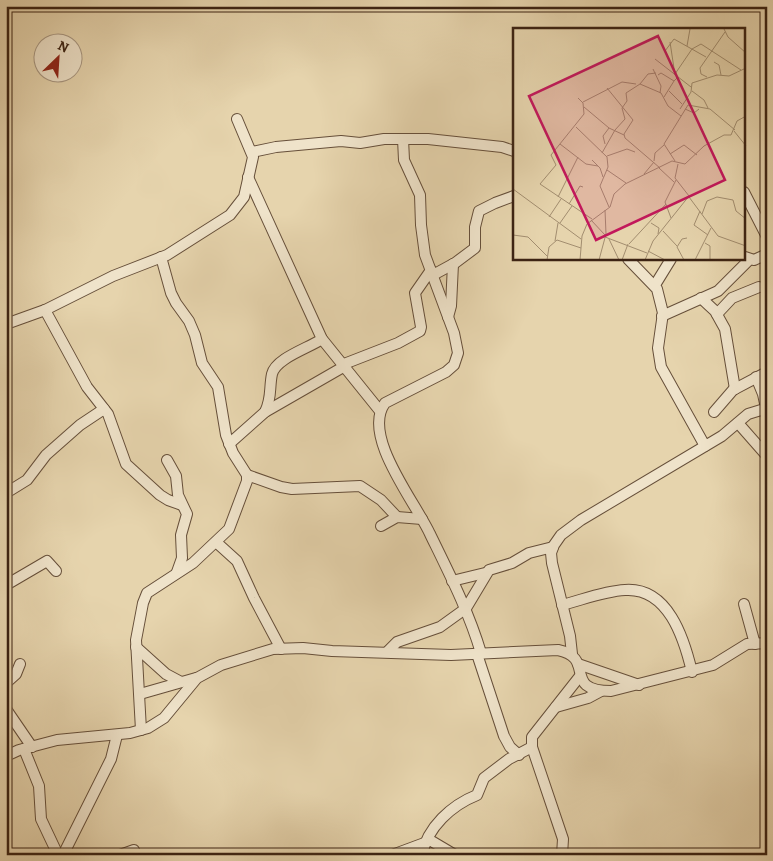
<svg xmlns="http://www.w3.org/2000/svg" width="773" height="861" viewBox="0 0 773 861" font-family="Alegreya,serif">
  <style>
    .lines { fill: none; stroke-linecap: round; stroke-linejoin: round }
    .minor-casing { stroke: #664f3a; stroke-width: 12 }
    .minor { stroke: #efe3ca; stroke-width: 10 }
    .inset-road { fill: none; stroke: #a28d6f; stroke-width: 1 }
    .view { fill: #c2185b; fill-opacity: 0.15; stroke: #c2185b; stroke-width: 2.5 }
    .inset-edge { fill: none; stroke: #3c2313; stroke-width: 2.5 }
  </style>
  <rect width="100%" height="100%" fill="#e6d4ad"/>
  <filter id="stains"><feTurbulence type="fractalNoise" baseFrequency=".004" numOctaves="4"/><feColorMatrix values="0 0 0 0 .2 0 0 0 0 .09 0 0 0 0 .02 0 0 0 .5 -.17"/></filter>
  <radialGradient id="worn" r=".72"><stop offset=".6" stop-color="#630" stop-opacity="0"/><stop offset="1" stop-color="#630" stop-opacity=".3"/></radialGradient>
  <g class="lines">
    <g class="minor-casing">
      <g id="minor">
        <path d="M403 139 404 160 420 195 421 225 425 255 454 333 458 353 454 365 446 372 385 403C361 436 416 503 430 534 449 573 469 612 481 653"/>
        <path d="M252 152 276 147 341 141 360 143 384 139H428L502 147 514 151"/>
        <path d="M248 177 322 339 380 411"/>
        <path d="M744 192 767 237"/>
        <path d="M745 257 754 260 767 254"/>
        <path d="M628 259 657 289 663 313 658 348 661 367 705 446"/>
        <path d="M433 275 455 263 475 248V227L479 211 495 203 514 196"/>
        <path d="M655 285 671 259"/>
        <path d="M701 298 715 311 725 329 735 389"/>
        <path d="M45 310 87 387 108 414 126 464 160 495 168 500 182 505"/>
        <path d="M717 314 732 298 759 287"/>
        <path d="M662 316 718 291 749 260"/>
        <path d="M448 317 451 306 453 264"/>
        <path d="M6 324 45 310 113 276 167 255 230 215 244 197 253 157 237 119"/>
        <path d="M344 364 398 343 420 331 421 327 415 293 431 270"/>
        <path d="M756 377 763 394 767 413"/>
        <path d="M265 412C272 398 269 388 272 374 276 358 309 348 322 339"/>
        <path d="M714 412 733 390 767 372"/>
        <path d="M738 423 767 456"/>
        <path d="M229 444 265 412 345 366"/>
        <path d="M167 460 176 476 178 495 187 514 181 535 182 558 177 572"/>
        <path d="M247 475 281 487 292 489 360 486 381 500 397 517"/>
        <path d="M6 493 27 480 46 455 80 425 104 409"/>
        <path d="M381 526 397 517 422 519"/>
        <path d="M216 542 237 561 254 598 281 649"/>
        <path d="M452 581 485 573"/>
        <path d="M6 585 47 561 56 571"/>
        <path d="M744 604 755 644"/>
        <path d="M562 605C582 600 604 591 625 590 668 587 684 638 692 672"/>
        <path d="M465 610 489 570 512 563 529 553 553 547"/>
        <path d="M136 647 166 674 181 682"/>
        <path d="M388 651 397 642 440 627 465 609"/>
        <path d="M477 654 504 736 510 747 519 755"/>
        <path d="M572 654 570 636 552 563 551 553 554 545 561 535 581 520 722 436 748 414 761 410 767 413"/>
        <path d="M578 664 639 685"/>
        <path d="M6 683 16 674 20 664"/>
        <path d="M140 694 196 678"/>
        <path d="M556 707 588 698 601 691"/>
        <path d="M6 709 32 747"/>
        <path d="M141 730 136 640 143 603 147 593 193 563 229 529 247 481V475L233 453 226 435 218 387 202 363 195 335 189 321 176 303 171 293 161 257"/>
        <path d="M24 749 39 786 41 819 58 855"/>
        <path d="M6 756 19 750 57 740 130 733 148 728 164 718 197 678 221 665 273 649 303 648 332 651 451 655 558 650C597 658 561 691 611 691L713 665 747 644 767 643"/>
        <path d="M428 839 455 855"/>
        <path d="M63 855 111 759 117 735"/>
        <path d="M120 855 134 850"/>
        <path d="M392 855 427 842"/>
        <path d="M422 855C427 827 452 805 477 795L484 778 509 759 532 747"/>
        <path d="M562 855 563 839 532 747V737L580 676"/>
      </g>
    </g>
    <use href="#minor" class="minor"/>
  </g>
  <g transform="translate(513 28)">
    <rect width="232" height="232" fill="#e6d4ad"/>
    <path class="inset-road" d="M211 1 215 9 233 25M157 14 162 47M174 18 177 1M179 21 188 16 228 42M152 23 161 11 193 29M142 31 178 59M201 34 206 37 208 47M140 41 148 58 147 65M162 46 179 21M145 47 148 45 161 53 165 49M194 49 188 46 187 40 212 4M127 56 135 46 143 45M94 60 120 92 111 106 112 110 147 140M156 63 169 76M179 63 191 72 195 80M151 69 161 53M65 70 70 75 71 86 38 127 43 137 27 156 79 191M70 74 109 54 123 56M71 79 96 100 111 107M109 80 114 73 113 65 127 56 148 65 155 78 168 88M167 81 178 64 179 55 204 47 216 48 233 40M172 81 181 85 186 81M63 99 94 129 95 139 87 158 96 179M102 102 112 91 109 80M221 103 233 118M47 116 73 136 85 138M92 116 90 108 96 100M89 125 102 102M157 126 171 117 184 127M94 128 114 121 122 124M79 132 87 140 90 149M141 133 142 125 151 117M162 133 151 116 175 77 197 81 222 102M146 140 161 154M94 142 113 155M131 146 141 134M0 161 68 211M45 169 65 129M176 169 205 208 233 218M56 176 67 158 70 159M187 183 181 197 195 207M189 186 194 173 204 169 220 172 223 183 233 191M36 189 48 171M158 190 152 174 163 152M78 192 92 207M47 195 59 178M138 195 146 200 145 206M150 203 164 218M0 207 15 209 34 228M92 209 134 225M96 211 106 232M42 213 45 195M192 215 197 218V232M116 216 153 176M135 223 152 232M34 232 36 219 44 212 68 220M67 232 69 208 74 196 97 179 101 166 112 156 159 133 172 136 191 118 211 107H218L224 93 233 88M86 232 93 206 92 182M109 232 115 216M132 232 140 213 176 168 162 150 165 136M171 232 164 219 169 211 174 210M182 232 198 200"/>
    <path class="view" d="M145 8 212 152 83 212 16 68Z"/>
    <rect width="232" height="232" class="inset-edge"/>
  </g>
  <rect width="773" height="861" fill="none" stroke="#e6d4ad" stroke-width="25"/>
  <rect x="8" y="8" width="758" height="846" fill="none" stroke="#3c2313" stroke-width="2.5"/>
  <rect x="12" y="12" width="748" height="836" fill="none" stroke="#3c2313"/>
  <g transform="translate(58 58) rotate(25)"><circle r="24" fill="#efe3ca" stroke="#a79681"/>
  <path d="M0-4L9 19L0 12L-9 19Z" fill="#8f2418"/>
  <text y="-8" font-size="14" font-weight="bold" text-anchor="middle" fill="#3c2313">N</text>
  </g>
  <rect width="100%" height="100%" filter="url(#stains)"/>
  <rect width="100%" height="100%" fill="url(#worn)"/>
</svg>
